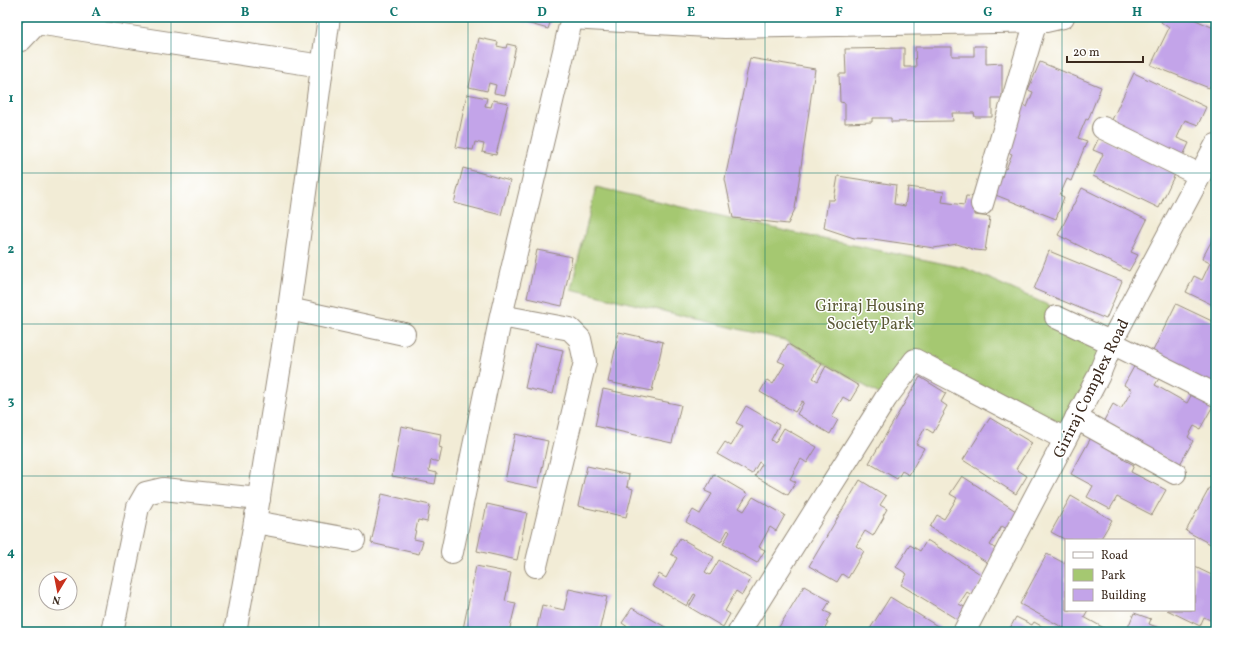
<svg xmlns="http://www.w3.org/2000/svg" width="1233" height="649" viewBox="0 0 1233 649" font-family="Vollkorn,serif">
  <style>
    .green { fill: #a5c871; stroke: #707948 }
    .building { fill: #c3a4e9 }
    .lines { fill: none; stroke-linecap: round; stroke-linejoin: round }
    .minor-casing { stroke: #968b7a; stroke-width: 24 }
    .minor { stroke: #fff; stroke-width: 22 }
    .grid { fill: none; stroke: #0f766e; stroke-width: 1; stroke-opacity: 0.55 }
    .labels { text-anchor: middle; stroke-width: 3; stroke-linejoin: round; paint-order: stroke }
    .park-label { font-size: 16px; fill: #5b5937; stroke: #fff }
    .street-label { font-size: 16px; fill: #3b2a1e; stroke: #fff }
    .neatline { fill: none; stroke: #0f766e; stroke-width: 1.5 }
    .grid-label { font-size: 13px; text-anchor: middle; font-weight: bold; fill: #0f766e }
  </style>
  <rect width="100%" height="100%" fill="#fff"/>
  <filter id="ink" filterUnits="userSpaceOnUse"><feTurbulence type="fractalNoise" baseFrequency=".025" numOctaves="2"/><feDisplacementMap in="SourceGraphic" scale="8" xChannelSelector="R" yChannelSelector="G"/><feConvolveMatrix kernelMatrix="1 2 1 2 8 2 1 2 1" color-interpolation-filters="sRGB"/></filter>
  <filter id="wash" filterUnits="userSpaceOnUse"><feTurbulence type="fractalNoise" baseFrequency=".012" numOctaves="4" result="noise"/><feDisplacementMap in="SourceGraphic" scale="16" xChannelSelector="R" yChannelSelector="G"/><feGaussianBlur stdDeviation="0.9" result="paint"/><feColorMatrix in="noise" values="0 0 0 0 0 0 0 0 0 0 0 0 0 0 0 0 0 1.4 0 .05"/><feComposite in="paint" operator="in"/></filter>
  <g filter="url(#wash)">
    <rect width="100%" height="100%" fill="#f2ecd6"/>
    <path class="green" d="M596 187 799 234 965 268 1115 335 1065 439 915 360 886 398 784 340 571 289Z"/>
    <g id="blocks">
      <g class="building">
        <path d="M505 17H552L548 29Z"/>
        <path d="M1163 17H1189L1216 29V73L1209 88 1151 65 1169 28 1161 22Z"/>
        <path d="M479 38 498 42 497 46 506 48 507 44 516 46 505 95 494 93 496 85 489 83 487 91 469 87Z"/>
        <path d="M974 46H986V64L1002 63V98H992V117H975L974 113H952L953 121 891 122V118H872V122L845 123V103L840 102 839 74H846L845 49 904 48V67H916L915 47H952V56H974Z"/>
        <path d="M750 58 815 69 795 209 788 224 733 218 725 179Z"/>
        <path d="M1040 62 1101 87 1088 120 1086 119 1078 138 1087 141 1071 181 1067 179 1060 195 1064 197 1056 219 988 192 999 166 1006 169 1012 154 1004 151 1023 105 1027 107 1033 92 1028 90Z"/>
        <path d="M1134 73 1206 107 1198 125 1185 120 1177 138 1189 143 1182 158 1110 124Z"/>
        <path d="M467 94 487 98 485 106 491 107 493 100 508 103 496 155 482 152 484 144 475 142 473 150 456 147Z"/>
        <path d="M1099 137 1175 174 1159 208 1093 176 1103 154 1093 150Z"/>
        <path d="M463 168 510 181 501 215 454 203Z"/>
        <path d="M838 176 896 185 894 204 905 206 908 187 944 192 942 202 964 205 966 196 978 197 975 215 990 217 985 251 975 250 957 244 934 248 873 239 854 238 824 228 828 200H834Z"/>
        <path d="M1082 188 1147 220 1131 252 1138 255 1129 271 1058 235Z"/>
        <path d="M1212 240 1216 241V300L1213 305 1186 292 1194 276 1202 280 1210 263 1202 259Z"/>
        <path d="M537 250 572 257 562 306 527 298Z"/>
        <path d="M1049 251 1122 281 1106 319 1034 289Z"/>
        <path d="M1176 304 1216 323V391L1149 359Z"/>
        <path d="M619 332 663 342 652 391 608 382Z"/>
        <path d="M535 344 563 350 553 394 525 388Z"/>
        <path d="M788 344 822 364 813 378 818 381 826 366 859 386 850 401 843 397 832 417 838 420 830 434 797 414 804 402 802 401 795 412 760 392 767 380 773 384 785 364 778 361Z"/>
        <path d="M1137 361 1161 375 1155 385 1187 403 1193 392 1214 404 1200 429 1194 426 1188 437 1193 441 1179 466 1102 424 1113 404 1121 409 1132 390 1124 385Z"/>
        <path d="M920 377 946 393 941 402 947 406 943 413 944 414 933 433 925 428 916 444 924 448 909 475 902 471 897 479 869 463Z"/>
        <path d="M603 389 681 405 672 443 595 426Z"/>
        <path d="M746 406 779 425 771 440 775 443 784 428 817 447 807 463 801 459 790 479 796 482 788 495 755 476 762 464 759 462 752 474 717 454 725 442 731 446 743 426 736 423Z"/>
        <path d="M990 418 1032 443 1016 469 1027 476 1016 494 963 460Z"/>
        <path d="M401 426 441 434 439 447 442 448 439 462 431 460 429 471 437 473 435 484 392 476Z"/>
        <path d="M515 434 548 441 538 488 505 481Z"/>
        <path d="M1093 434 1125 451 1121 458 1134 465 1131 472 1166 490 1152 515 1117 497 1110 509 1087 497 1093 486 1071 474Z"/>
        <path d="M587 466 629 475 627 487 633 489 626 517 578 506Z"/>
        <path d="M714 474 748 494 739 508 744 511 753 497 785 515 776 531 770 527 759 547 765 550 757 563 723 544 730 532 728 530 721 542 686 522 693 510 700 514 712 494 705 491Z"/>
        <path d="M962 476 1019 513 1008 530 1002 526 990 545 996 549 988 563 930 527 937 515 944 519 957 498 950 494Z"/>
        <path d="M860 480 886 496 880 505 887 509 883 516 884 517 873 536 865 531 856 546 864 551 848 578 842 574 837 582 809 566Z"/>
        <path d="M1210 487 1216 490V547L1186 531Z"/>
        <path d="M382 494 430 505 427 522 418 520 414 539 423 541 419 554 371 543Z"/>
        <path d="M1071 496 1112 520 1100 540H1066L1051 532Z"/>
        <path d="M487 504 527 513 517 560 477 551Z"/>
        <path d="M680 538 714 557 705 572 710 575 719 560 751 579 742 595 736 591 725 611 730 614 723 627 689 607 696 595 694 594 687 606 652 586 659 574 666 578 677 558 671 554Z"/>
        <path d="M927 540 985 577 973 596 967 592 959 604 966 608 958 620 901 585 907 574 896 567 910 545 920 551Z"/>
        <path d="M1047 554 1064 563 1066 560V610H1088L1084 617 1104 628 1102 632H1071L1020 604Z"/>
        <path d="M476 566 511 573 505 601 516 603 509 632H478L463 629Z"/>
        <path d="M1195 567 1216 577V617L1214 622 1204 617 1200 626 1167 610H1194Z"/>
        <path d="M804 586 830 601 824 611 831 614 826 622 828 623 823 632H776Z"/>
        <path d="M569 589 607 597 599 632H536L542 605 564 610Z"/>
        <path d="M890 597 947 632H868Z"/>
        <path d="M632 608 674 632H626L629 628 622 623Z"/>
        <path d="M1134 613 1151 619 1149 624 1169 632H1126Z"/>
        <path d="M1016 617 1032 625 1034 622 1052 632H1008Z"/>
      </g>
    </g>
  </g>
  <g filter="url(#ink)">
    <use href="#blocks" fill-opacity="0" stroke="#968b7a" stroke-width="1"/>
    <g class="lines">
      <g class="minor-casing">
        <g id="minor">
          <path d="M571 18 725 27 1046 21 1063 17"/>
          <path d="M17 40H21L37 23 322 66"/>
          <path d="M1103 128 1200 175"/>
          <path d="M982 204 1036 21"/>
          <path d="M289 309 404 334"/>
          <path d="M501 316 570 329 580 339 585 362 536 566"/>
          <path d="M1056 317 1112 343 1216 395"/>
          <path d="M1076 418 1175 473"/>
          <path d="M255 522 354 540"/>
          <path d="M452 552 501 316 572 17"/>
          <path d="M112 632 138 507 146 493 163 489 259 499"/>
          <path d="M235 632 255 522 289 309 329 17"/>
          <path d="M739 632 886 398 915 360 1065 439"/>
          <path d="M964 632 1098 377 1115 335 1216 145"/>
        </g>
      </g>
      <use href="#minor" class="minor"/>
    </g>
  </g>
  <path class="grid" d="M171 17V632M319 17V632M468 17V632M616 17V632M765 17V632M914 17V632M1062 17V632M17 173H1216M17 324H1216M17 476H1216"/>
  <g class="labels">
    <g class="park-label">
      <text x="870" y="311">Giriraj Housing<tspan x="870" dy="18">Society Park</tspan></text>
    </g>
    <g class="street-label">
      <text transform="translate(1090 388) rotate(-64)" y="6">Giriraj Complex Road</text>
    </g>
  </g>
  <rect width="1233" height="649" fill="none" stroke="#fff" stroke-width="44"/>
  <rect x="1065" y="539" width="130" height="72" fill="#ffffff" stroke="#b1aaa5"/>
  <rect x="1073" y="552" width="20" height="6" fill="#ffffff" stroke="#b1aaa5"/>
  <text x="1101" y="559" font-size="12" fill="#3b2a1e">Road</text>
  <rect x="1073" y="569" width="20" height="12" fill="#a5c871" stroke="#b1aaa5"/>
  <text x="1101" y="579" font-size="12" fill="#3b2a1e">Park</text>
  <rect x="1073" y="589" width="20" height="12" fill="#c3a4e9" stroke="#b1aaa5"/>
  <text x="1101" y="599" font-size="12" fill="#3b2a1e">Building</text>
  <g transform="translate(58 591) rotate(190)"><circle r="19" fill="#ffffff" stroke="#b1aaa5"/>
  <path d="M0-3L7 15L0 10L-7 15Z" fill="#c8321e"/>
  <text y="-6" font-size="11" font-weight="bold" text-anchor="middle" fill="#3b2a1e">N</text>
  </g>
  <path d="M1067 56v6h76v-6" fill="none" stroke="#3b2a1e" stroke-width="2"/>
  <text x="1073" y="56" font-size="12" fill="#3b2a1e" stroke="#ffffff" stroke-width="3" paint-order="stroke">20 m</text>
  <rect x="22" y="22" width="1189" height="605" class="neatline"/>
  <g class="grid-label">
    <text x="96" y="16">A</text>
    <text x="245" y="16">B</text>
    <text x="394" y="16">C</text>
    <text x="542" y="16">D</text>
    <text x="691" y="16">E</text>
    <text x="839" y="16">F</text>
    <text x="988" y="16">G</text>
    <text x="1137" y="16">H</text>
    <text x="11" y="102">1</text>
    <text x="11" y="253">2</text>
    <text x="11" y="405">3</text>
    <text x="11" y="556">4</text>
  </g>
</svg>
